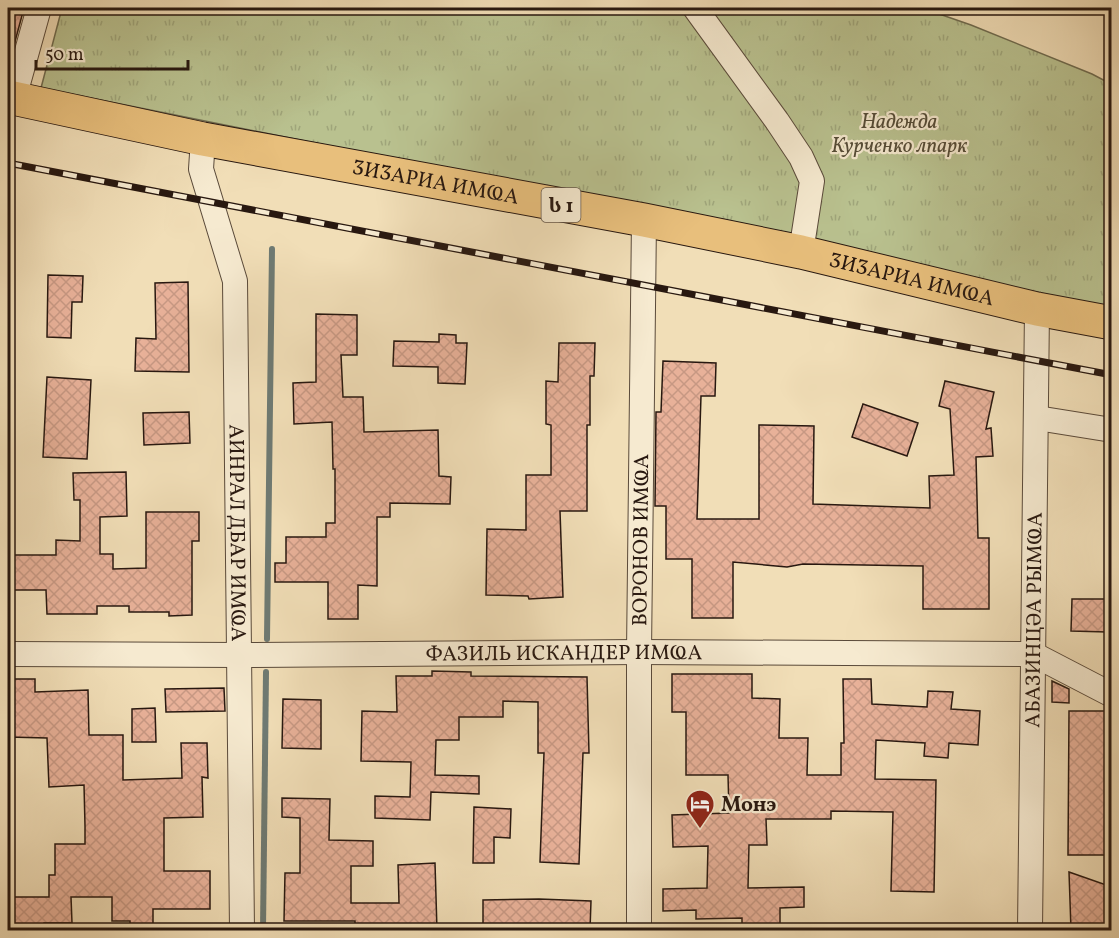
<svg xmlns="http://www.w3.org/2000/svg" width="1119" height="938" viewBox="0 0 1119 938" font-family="Vollkorn,'Noto Serif Georgian',serif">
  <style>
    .grass { fill: url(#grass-tufts); stroke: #706c50; stroke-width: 1.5 }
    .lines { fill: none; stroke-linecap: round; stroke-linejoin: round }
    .stream { stroke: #6e7a73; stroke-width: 6 }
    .building { fill: url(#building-cross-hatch); stroke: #281810; stroke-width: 1.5 }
    .minor-casing { stroke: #5a4a3a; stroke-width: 26 }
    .trunk-casing { stroke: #281810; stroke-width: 35 }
    .minor { stroke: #f6ead0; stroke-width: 24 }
    .trunk { stroke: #e8bf7c; stroke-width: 33 }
    .rail-casing { stroke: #281810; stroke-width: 7 }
    .rail { stroke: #f6ead0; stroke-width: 4.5; stroke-dasharray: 14; stroke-linecap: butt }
    .labels { text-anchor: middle; stroke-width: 4.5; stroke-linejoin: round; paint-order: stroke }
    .shield { fill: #f6ead0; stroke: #66574a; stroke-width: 1.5 }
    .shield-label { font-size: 20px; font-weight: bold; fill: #281810 }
    .park-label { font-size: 21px; font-style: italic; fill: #544b36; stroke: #f6ead0 }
    .street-label { font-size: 21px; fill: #281810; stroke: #f6ead0 }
    .poi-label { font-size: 21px; font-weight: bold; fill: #281810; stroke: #f6ead0; text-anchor: start }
  </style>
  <defs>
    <pattern id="grass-tufts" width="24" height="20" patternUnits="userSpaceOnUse" patternTransform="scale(1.5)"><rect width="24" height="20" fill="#b9c18f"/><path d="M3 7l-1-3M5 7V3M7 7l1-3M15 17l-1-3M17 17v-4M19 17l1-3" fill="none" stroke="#9fa57a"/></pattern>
    <pattern id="building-cross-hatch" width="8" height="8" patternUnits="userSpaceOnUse" patternTransform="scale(1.5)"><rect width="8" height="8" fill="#e8b199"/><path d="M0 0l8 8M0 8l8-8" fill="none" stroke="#c79883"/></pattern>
  </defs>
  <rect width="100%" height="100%" fill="#f1deb7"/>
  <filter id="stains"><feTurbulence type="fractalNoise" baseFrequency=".00333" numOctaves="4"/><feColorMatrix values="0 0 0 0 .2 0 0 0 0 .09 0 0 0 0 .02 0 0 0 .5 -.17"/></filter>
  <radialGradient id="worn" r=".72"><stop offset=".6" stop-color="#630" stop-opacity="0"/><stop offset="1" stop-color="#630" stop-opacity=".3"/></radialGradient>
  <path class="grass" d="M62 8H922L971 25 1092 74 1111 84V308L654 211 41 88Z"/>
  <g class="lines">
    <g class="stream">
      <path d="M267 639 272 249"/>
      <path d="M263 930 266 672"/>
    </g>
  </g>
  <g class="building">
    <path d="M11 8H24L13 49 8 48V21Z"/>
    <path d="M48 275 83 276 82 302H72L71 338 47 337Z"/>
    <path d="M188 282 189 372 135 371 136 338 156 339 155 283Z"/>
    <path d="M316 314 357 315V355H341L343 397H363L364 432 438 430 439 476 451 477 450 504 390 503V517H377V586L358 585V619H328V582H275V563H286V537H326V523H335V469H333L332 422 294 424 293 383 316 382Z"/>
    <path d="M439 334 456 335V343H467L465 384 438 383V367L393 366 394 341 439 342Z"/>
    <path d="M559 343H595L594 376H590V425H587V511H560L563 597 529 599 528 596 486 595 487 529 526 530V475H551V425L546 424V381L558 382Z"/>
    <path d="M663 361 716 363 715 396H701L697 519H759V425L814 426 813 504 930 508 929 476 954 475 950 409 939 406 945 381 994 392 986 429 991 428 993 456 976 457 978 538H989V609H923V566L803 564 787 567 733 562V618H692V559H666V506H655L656 412H661Z"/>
    <path d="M47 377 91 380 87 459 43 457Z"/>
    <path d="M863 404 918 423 907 456 852 437Z"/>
    <path d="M189 412 190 443 144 445 143 413Z"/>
    <path d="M126 472 127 516 100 517V554H113V569L146 568V512H199V541H192V615L169 616V612H129V606H97V614H47L46 590H8V555H56V540L80 541V500H74L73 473Z"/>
    <path d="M1072 599H1107V632L1071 631Z"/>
    <path d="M432 671 471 672V676L587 677 589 753H583L579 864 540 862 544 753H538V702L503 701V717H459V740H436L435 775 479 776V794L431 792 430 820 375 818V796L410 797 411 762 361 761 362 711 397 712 396 676H432Z"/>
    <path d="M672 674H752V698L780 699 779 738H808L807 775H841V743H844L843 679H871L872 704 927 707 928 691 953 692 951 709 980 711 978 745 949 743 948 758 924 756 925 743 876 740 875 779 936 780 934 892 891 891 893 812 831 811V819H766L767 845H749L748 888 804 887V907L780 908V929L742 930V918L696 919V910L663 911V889L707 888 708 846 673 847 672 815 729 813 728 775H686V712H672Z"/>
    <path d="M8 679H35V692L88 690 89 735H123V780L182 778 181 743H207L208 778 202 777 203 817 164 818V871H210V909H153V930H130V921H112V897H71L72 923H44V930H13L12 897H49V875H55V844H85V826L84 785 49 787 47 738 8 737Z"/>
    <path d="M1052 681 1069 689V703L1052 702Z"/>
    <path d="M224 688 225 711 166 712 165 689Z"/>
    <path d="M283 699 321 700V749L282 748Z"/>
    <path d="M155 708 156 742H132V709Z"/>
    <path d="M1069 711H1112V855H1068Z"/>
    <path d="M282 798 330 799 329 840 373 841V866H351V903H399L398 865 435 863 437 930H355V921H284L285 873H300V818L282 817Z"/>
    <path d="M474 807 511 809 510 838 494 837V863H473Z"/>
    <path d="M1069 872 1112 887V930H1071Z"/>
    <path d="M539 899 591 901 590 930H483V900Z"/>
  </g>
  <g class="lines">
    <g class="minor-casing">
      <g id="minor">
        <path d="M695 8 777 121 801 157 812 181 801 252"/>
        <path d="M14 98 39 8"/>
        <path id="s1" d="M203 139 201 169 235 281 242 930"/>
        <path d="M1037 418 1112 430"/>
        <path id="s2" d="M8 654 240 655 639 652 1033 654 1112 695"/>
        <path id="s3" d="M639 930V652L644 220"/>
        <path id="s4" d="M1030 930 1037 309"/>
      </g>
    </g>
    <g class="trunk-casing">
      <g id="trunk">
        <path id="s5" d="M8 97 203 139 644 220 801 252 1037 309 1112 323"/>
      </g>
    </g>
    <use href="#minor" class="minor"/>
    <use href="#trunk" class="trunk"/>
    <g class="rail-casing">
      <path id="rail" d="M8 163 1112 375"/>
    </g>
    <use href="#rail" class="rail"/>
  </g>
  <defs>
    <g id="hotel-pin" transform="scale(1.5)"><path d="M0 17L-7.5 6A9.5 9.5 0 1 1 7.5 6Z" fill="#8f2418" stroke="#f6ead0"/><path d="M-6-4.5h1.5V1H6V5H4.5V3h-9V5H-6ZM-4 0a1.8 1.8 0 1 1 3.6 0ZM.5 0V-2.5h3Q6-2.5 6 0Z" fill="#fff"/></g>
  </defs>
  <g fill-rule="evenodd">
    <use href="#hotel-pin" x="700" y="804"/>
  </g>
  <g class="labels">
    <rect class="shield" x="541.5" y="188" width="39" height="34" rx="4.5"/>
    <g class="shield-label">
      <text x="561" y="212">ს 1</text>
    </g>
    <g class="park-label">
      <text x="899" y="128">Надежда<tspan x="899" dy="24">Курченко лпарк</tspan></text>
    </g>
    <g class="street-label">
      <text dy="7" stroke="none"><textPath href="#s5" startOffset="436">ӠИӠАРИА ИМҨА</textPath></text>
      <text dy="7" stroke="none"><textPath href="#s5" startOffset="922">ӠИӠАРИА ИМҨА</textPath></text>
      <text dy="7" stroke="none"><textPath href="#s1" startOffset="399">АИНРАЛ ДБАР ИМҨА</textPath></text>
      <text dy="7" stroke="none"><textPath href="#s3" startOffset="390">ВОРОНОВ ИМҨА</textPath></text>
      <text dy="7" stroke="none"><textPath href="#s4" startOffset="310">АБАЗИНЦӘА РЫМҨА</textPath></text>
      <text dy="7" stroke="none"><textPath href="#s2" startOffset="556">ФАЗИЛЬ ИСКАНДЕР ИМҨА</textPath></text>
    </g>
    <g class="poi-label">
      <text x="721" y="811">Монэ</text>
    </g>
  </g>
  <rect width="1119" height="938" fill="none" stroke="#f1deb7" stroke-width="30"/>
  <rect x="9" y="9" width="1101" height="920" fill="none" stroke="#281810" stroke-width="3"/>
  <rect x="15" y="15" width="1089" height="908" fill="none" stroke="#281810" stroke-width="1.5"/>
  <path d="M36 60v9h152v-9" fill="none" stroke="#281810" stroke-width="3"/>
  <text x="45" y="60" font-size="18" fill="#281810" stroke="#f6ead0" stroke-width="4.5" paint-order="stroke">50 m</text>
  <rect width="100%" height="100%" filter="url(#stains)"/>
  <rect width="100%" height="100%" fill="url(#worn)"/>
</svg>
